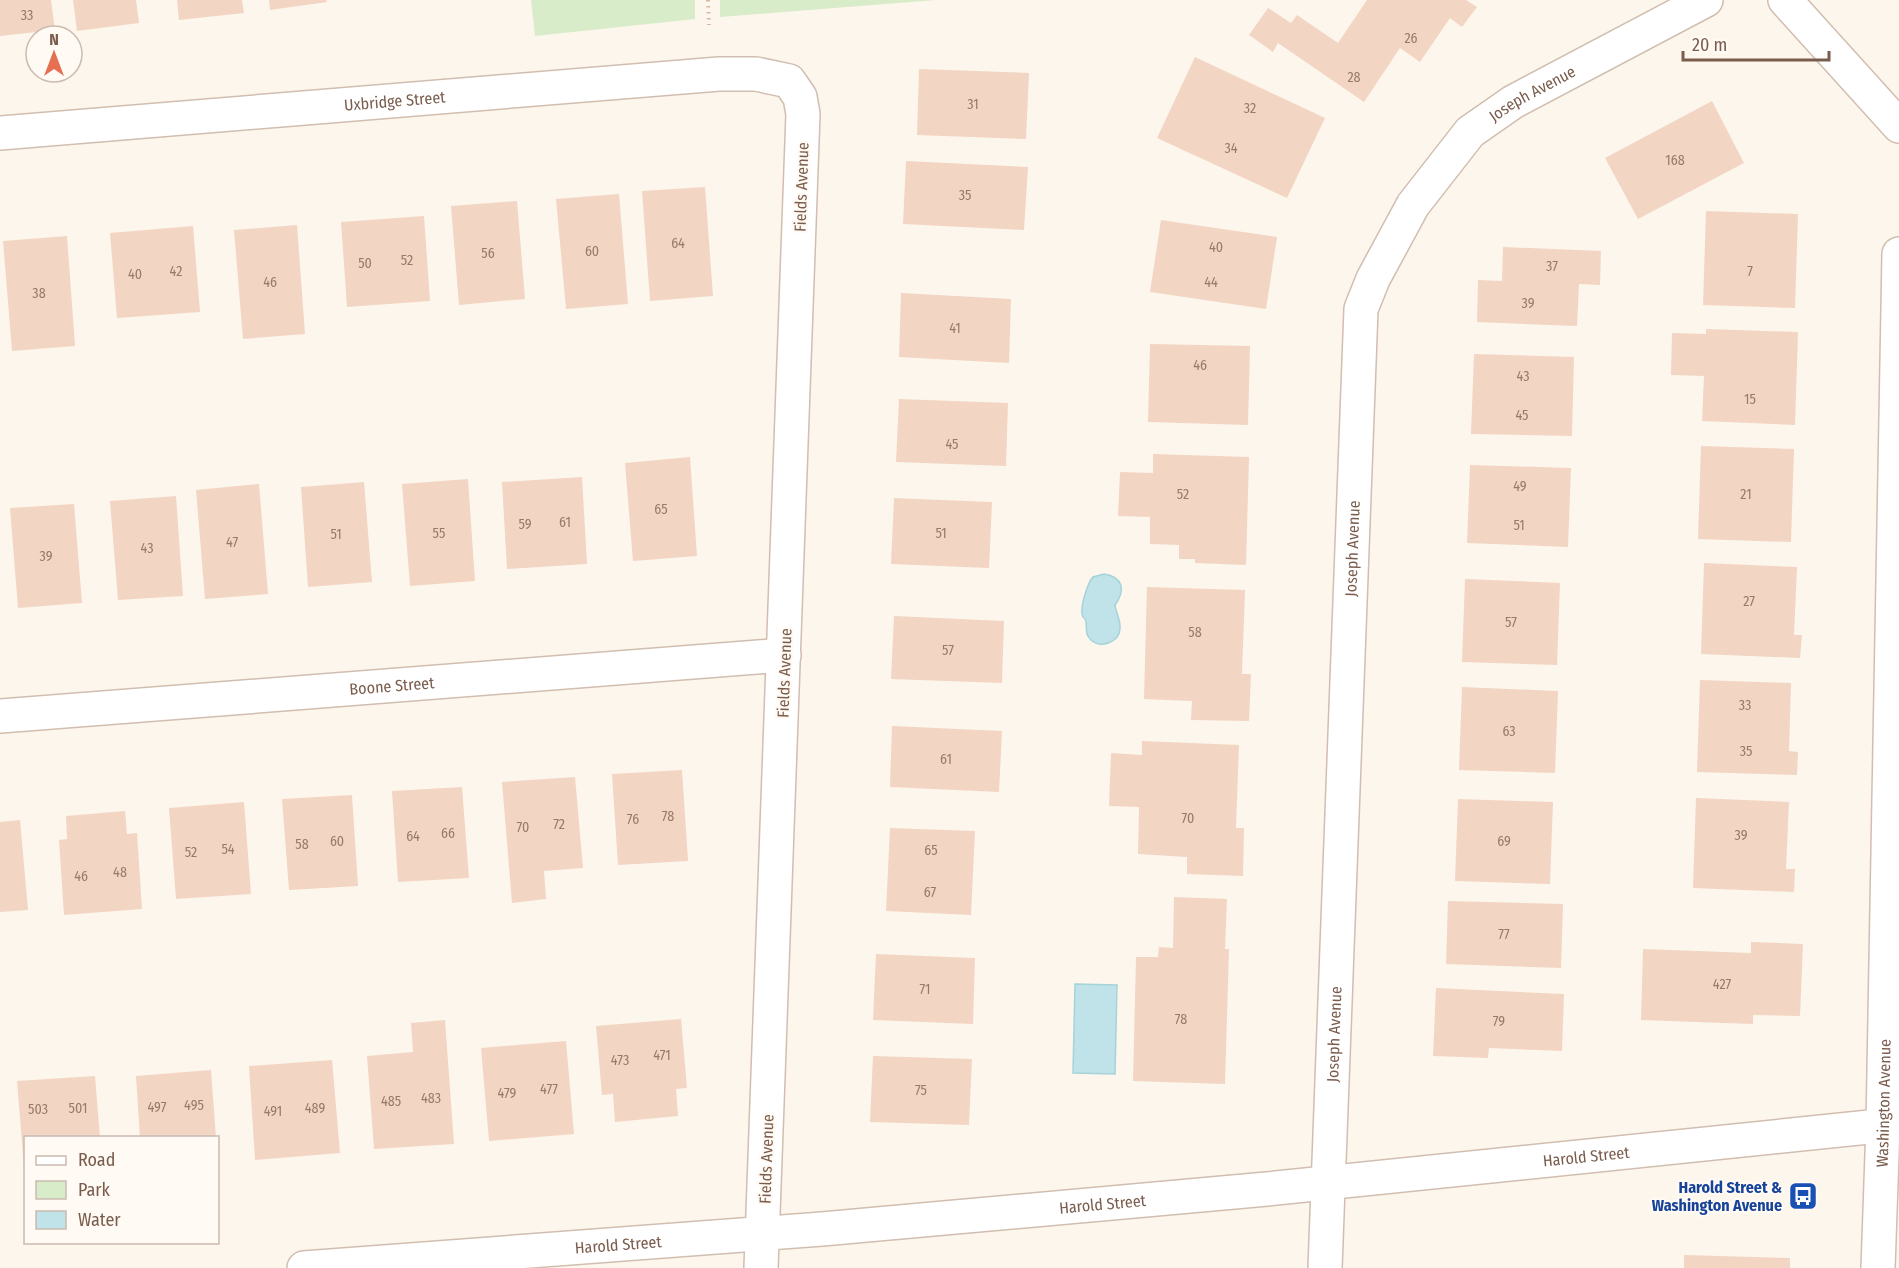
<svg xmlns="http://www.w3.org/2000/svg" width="1899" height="1268" viewBox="0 0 1899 1268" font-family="'Fira Sans Condensed',sans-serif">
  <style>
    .green { fill: #d8ecc9 }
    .water { fill: #bfe3e8; stroke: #a5d3da; stroke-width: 1.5 }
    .building { fill: #f3d5c3 }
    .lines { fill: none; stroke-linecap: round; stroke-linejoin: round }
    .street-casing { stroke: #d1beb0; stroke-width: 36 }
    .path { stroke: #d9b8a5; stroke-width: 4; stroke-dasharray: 1.5 4.5; stroke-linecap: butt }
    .street { stroke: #fff; stroke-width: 33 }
    .labels { text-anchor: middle; stroke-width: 4.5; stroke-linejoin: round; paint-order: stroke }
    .number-label { font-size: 14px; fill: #987a6a }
    .street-label { font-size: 16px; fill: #7a5c4d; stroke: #fffaf3 }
    .transit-label { font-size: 16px; font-weight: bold; fill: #164399; stroke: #fffaf3; text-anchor: end }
  </style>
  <rect width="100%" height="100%" fill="#fdf6ec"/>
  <g class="green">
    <path d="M531 0H695V19L535 36Z"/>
    <path d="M720 0H936L720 17Z"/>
  </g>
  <g class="water">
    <path d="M1104 574C1123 577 1126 590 1115 605 1116 613 1121 621 1120 629 1119 642 1101 649 1091 640 1085 634 1087 630 1086 622 1085 616 1083 620 1082 614 1081 605 1086 589 1090 581L1093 577Z"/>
    <path d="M1075 984 1117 985 1115 1074 1073 1073Z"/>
  </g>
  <g class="building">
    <path d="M0 0H51L55 30 0 36Z"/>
    <path d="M73 0H136L139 23 77 31Z"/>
    <path d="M177 0H242L244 13 179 20Z"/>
    <path d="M269 0H326L327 2 270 10Z"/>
    <path d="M1367 0H1466L1477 7 1462 27 1450 18 1420 62 1400 48 1364 102 1278 43 1273 52 1249 35 1268 8 1291 23 1297 15 1338 43Z"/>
    <path d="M1195 57 1325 118 1287 198 1157 138Z"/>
    <path d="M919 69 1029 73 1026 139 917 135Z"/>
    <path d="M1712 101 1744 163 1638 219 1605 158Z"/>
    <path d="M906 161 1028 167 1024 230 903 224Z"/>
    <path d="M705 187 713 296 650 301 642 191Z"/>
    <path d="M619 194 628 304 566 309 556 199Z"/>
    <path d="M517 201 525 299 459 305 451 206Z"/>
    <path d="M1706 211 1798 214 1795 308 1703 305Z"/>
    <path d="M424 216 430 301 347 307 341 222Z"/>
    <path d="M1161 220 1277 237 1266 309 1150 292Z"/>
    <path d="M297 225 305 334 243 339 234 230Z"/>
    <path d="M193 226 200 312 117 318 110 233Z"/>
    <path d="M67 236 75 346 12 351 3 241Z"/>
    <path d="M1503 247 1601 251 1600 285 1579 284 1577 326 1477 322 1478 280 1502 281Z"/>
    <path d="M901 293 1011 299 1009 363 899 357Z"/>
    <path d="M1706 329 1798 332 1795 425 1702 421 1704 376 1671 375 1672 333 1706 334Z"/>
    <path d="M1150 344 1250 346 1248 425 1148 422Z"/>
    <path d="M1474 354 1574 357 1572 436 1471 434Z"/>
    <path d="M899 399 1008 403 1006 466 896 462Z"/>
    <path d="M1701 446 1794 449 1791 542 1698 539Z"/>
    <path d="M1153 454 1249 457 1246 565 1195 563V559H1179V545L1150 544V517L1118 516 1120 472 1153 473Z"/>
    <path d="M690 457 697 556 633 561 625 463Z"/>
    <path d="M1470 465 1571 468 1568 547 1467 543Z"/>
    <path d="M582 477 587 564 507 569 502 482Z"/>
    <path d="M468 479 475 581 410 586 402 484Z"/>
    <path d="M364 482 372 582 308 587 301 487Z"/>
    <path d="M259 484 268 594 205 599 196 490Z"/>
    <path d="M176 496 183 596 118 600 110 501Z"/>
    <path d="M894 498 992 502 989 568 891 564Z"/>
    <path d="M74 504 82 603 18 608 10 508Z"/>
    <path d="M1704 563 1797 567 1794 635H1802L1800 658 1701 654Z"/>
    <path d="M1465 579 1560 583 1557 665 1462 662Z"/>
    <path d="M1147 587 1245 590 1242 674H1251L1249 721 1191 720 1192 701 1144 699Z"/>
    <path d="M894 616 1004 621 1002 683 891 679Z"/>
    <path d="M1700 680 1791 683 1789 751 1798 752 1797 775 1697 772Z"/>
    <path d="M1462 687 1558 691 1555 773 1459 770Z"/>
    <path d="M892 726 1002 731 999 792 890 787Z"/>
    <path d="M1142 741 1239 745 1236 828H1244L1243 876 1187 874V857L1138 854 1139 807 1109 806 1111 753 1142 755Z"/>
    <path d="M682 770 688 861 618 865 612 774Z"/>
    <path d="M575 777 583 868 544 871 546 899 512 903 502 782Z"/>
    <path d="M462 787 469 878 398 882 392 791Z"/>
    <path d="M352 795 358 886 289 890 282 799Z"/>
    <path d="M1696 798 1789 802 1786 869H1795L1794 892 1693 888Z"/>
    <path d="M1458 799 1553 802 1550 884 1455 881Z"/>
    <path d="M244 802 251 894 176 899 169 808Z"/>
    <path d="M125 811 127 834 137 833 142 909 64 915 59 840 67 839 66 816Z"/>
    <path d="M20 820 28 910 0 912V822Z"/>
    <path d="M890 828 975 831 971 915 886 911Z"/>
    <path d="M1174 897 1227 899 1225 949H1229L1225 1084 1133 1081 1136 957H1158L1159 947 1173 948Z"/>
    <path d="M1448 901 1563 904 1561 968 1446 964Z"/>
    <path d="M1751 942 1803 944 1800 1016 1753 1015V1024L1641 1020 1643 949 1751 953Z"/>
    <path d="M876 954 975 958 973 1024 873 1020Z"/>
    <path d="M1436 988 1564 994 1562 1051 1489 1048 1488 1058 1433 1056Z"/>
    <path d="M681 1019 687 1088 676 1089 678 1116 615 1122 613 1094 602 1095 596 1026Z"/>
    <path d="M445 1020 454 1144 374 1149 367 1056 413 1052 411 1023Z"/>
    <path d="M566 1041 574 1134 489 1141 481 1048Z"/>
    <path d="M873 1056 972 1059 969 1125 870 1122Z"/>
    <path d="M332 1060 340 1153 255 1160 249 1066Z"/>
    <path d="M211 1070 216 1138H140L136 1076Z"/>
    <path d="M95 1076 100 1138H26V1167H24L17 1081Z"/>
    <path d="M1684 1255 1790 1258V1268H1684Z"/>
  </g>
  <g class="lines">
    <g class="street-casing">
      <g id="street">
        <path d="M1785 0 1899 126"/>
        <path id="s1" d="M0 133 719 74H756L789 81 800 97 803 114 761 1268"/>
        <path id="s2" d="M0 716 784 655"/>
        <path id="s3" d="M304 1268 822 1229 1267 1189 1899 1124"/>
        <path id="s4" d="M1325 1268 1361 309 1373 279 1413 205 1470 132 1513 102 1706 0"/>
        <path id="s5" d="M1878 1268 1883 1126 1899 254"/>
      </g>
    </g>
    <path class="path" d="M708 0 709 25"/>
    <use href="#street" class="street"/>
  </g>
  <defs>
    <g id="bus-square" transform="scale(1.5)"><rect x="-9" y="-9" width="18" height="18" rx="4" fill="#1a4fb4" stroke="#fffaf3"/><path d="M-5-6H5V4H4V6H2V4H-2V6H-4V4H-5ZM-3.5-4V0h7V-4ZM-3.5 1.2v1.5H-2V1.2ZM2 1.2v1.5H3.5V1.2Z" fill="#fff"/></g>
  </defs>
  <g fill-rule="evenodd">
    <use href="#bus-square" x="1803" y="1196"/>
  </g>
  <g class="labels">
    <g class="number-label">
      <text x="27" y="20">33</text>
      <text x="1411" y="43">26</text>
      <text x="1354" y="82">28</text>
      <text x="973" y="109">31</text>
      <text x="1250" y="113">32</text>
      <text x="1231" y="153">34</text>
      <text x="1675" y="165">168</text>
      <text x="965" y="200">35</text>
      <text x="678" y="248">64</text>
      <text x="1216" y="252">40</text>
      <text x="592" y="256">60</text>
      <text x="488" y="258">56</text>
      <text x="407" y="265">52</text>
      <text x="365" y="268">50</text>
      <text x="1552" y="271">37</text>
      <text x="176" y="276">42</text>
      <text x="1750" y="276">7</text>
      <text x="135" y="279">40</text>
      <text x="270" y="287">46</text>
      <text x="1211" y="287">44</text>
      <text x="39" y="298">38</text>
      <text x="1528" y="308">39</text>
      <text x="955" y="333">41</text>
      <text x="1200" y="370">46</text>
      <text x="1523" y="381">43</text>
      <text x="1750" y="404">15</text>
      <text x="1522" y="420">45</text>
      <text x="952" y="449">45</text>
      <text x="1520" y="491">49</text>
      <text x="1183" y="499">52</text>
      <text x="1746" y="499">21</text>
      <text x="661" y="514">65</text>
      <text x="565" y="527">61</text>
      <text x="525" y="529">59</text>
      <text x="1519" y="530">51</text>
      <text x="439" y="538">55</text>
      <text x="941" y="538">51</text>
      <text x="336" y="539">51</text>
      <text x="232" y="547">47</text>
      <text x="147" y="553">43</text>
      <text x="46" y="561">39</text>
      <text x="1749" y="606">27</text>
      <text x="1511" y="627">57</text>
      <text x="1195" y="637">58</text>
      <text x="948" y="655">57</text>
      <text x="1745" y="710">33</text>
      <text x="1509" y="736">63</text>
      <text x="1746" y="756">35</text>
      <text x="946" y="764">61</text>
      <text x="668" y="821">78</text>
      <text x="1188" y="823">70</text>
      <text x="633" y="824">76</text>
      <text x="559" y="829">72</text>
      <text x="523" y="832">70</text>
      <text x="448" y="838">66</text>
      <text x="1741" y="840">39</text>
      <text x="413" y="841">64</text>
      <text x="337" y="846">60</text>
      <text x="1504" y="846">69</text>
      <text x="302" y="849">58</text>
      <text x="228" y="854">54</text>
      <text x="931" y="855">65</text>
      <text x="191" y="857">52</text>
      <text x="120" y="877">48</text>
      <text x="81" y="881">46</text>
      <text x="930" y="897">67</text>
      <text x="1504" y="939">77</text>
      <text x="1722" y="989">427</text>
      <text x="925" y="994">71</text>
      <text x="1181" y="1024">78</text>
      <text x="1499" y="1026">79</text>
      <text x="662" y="1060">471</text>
      <text x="620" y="1065">473</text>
      <text x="549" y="1094">477</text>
      <text x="921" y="1095">75</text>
      <text x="507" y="1098">479</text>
      <text x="431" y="1103">483</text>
      <text x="391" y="1106">485</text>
      <text x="194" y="1110">495</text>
      <text x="157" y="1112">497</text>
      <text x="78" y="1113">501</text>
      <text x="315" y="1113">489</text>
      <text x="38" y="1114">503</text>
      <text x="273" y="1116">491</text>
    </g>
    <g class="street-label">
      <text dy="6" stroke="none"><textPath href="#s4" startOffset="1242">Joseph Avenue</textPath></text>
      <text dy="6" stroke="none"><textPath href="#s1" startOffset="396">Uxbridge Street</textPath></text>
      <text transform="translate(801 187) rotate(-88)" y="6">Fields Avenue</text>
      <text dy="6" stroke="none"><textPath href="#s4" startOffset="720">Joseph Avenue</textPath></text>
      <text transform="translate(784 673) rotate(-88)" y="6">Fields Avenue</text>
      <text dy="6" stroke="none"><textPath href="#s2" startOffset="393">Boone Street</textPath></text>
      <text dy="6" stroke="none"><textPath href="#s4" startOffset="234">Joseph Avenue</textPath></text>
      <text dy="6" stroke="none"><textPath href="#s5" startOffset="165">Washington Avenue</textPath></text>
      <text dy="6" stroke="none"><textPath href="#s3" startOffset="1287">Harold Street</textPath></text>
      <text transform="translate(766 1159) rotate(-88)" y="6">Fields Avenue</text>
      <text dy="6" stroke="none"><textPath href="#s3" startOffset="801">Harold Street</textPath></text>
      <text dy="6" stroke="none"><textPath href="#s3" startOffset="315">Harold Street</textPath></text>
    </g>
    <g class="transit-label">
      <text x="1782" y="1193">Harold Street &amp;<tspan x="1782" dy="18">Washington Avenue</tspan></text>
    </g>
  </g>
  <rect x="24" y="1136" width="195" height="108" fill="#fffaf3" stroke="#cabbb1" stroke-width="1.5"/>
  <rect x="36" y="1156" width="30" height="9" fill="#ffffff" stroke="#cabbb1" stroke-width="1.5"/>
  <text x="78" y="1166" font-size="18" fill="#7a5c4d">Road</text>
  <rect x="36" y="1181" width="30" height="18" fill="#d8ecc9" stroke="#cabbb1" stroke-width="1.5"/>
  <text x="78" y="1196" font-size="18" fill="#7a5c4d">Park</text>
  <rect x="36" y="1211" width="30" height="18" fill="#bfe3e8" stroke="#cabbb1" stroke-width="1.5"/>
  <text x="78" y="1226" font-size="18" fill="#7a5c4d">Water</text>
  <g transform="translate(54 54)"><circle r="28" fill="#fffaf3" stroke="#cabbb1" stroke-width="1.5"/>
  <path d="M0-4.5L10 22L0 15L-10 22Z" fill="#e76f51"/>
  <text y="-9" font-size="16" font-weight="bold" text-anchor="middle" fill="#7a5c4d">N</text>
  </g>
  <path d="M1683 51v9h146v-9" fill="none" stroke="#7a5c4d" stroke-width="3"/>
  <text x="1692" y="51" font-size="18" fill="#7a5c4d" stroke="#fffaf3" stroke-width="4.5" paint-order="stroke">20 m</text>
</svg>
